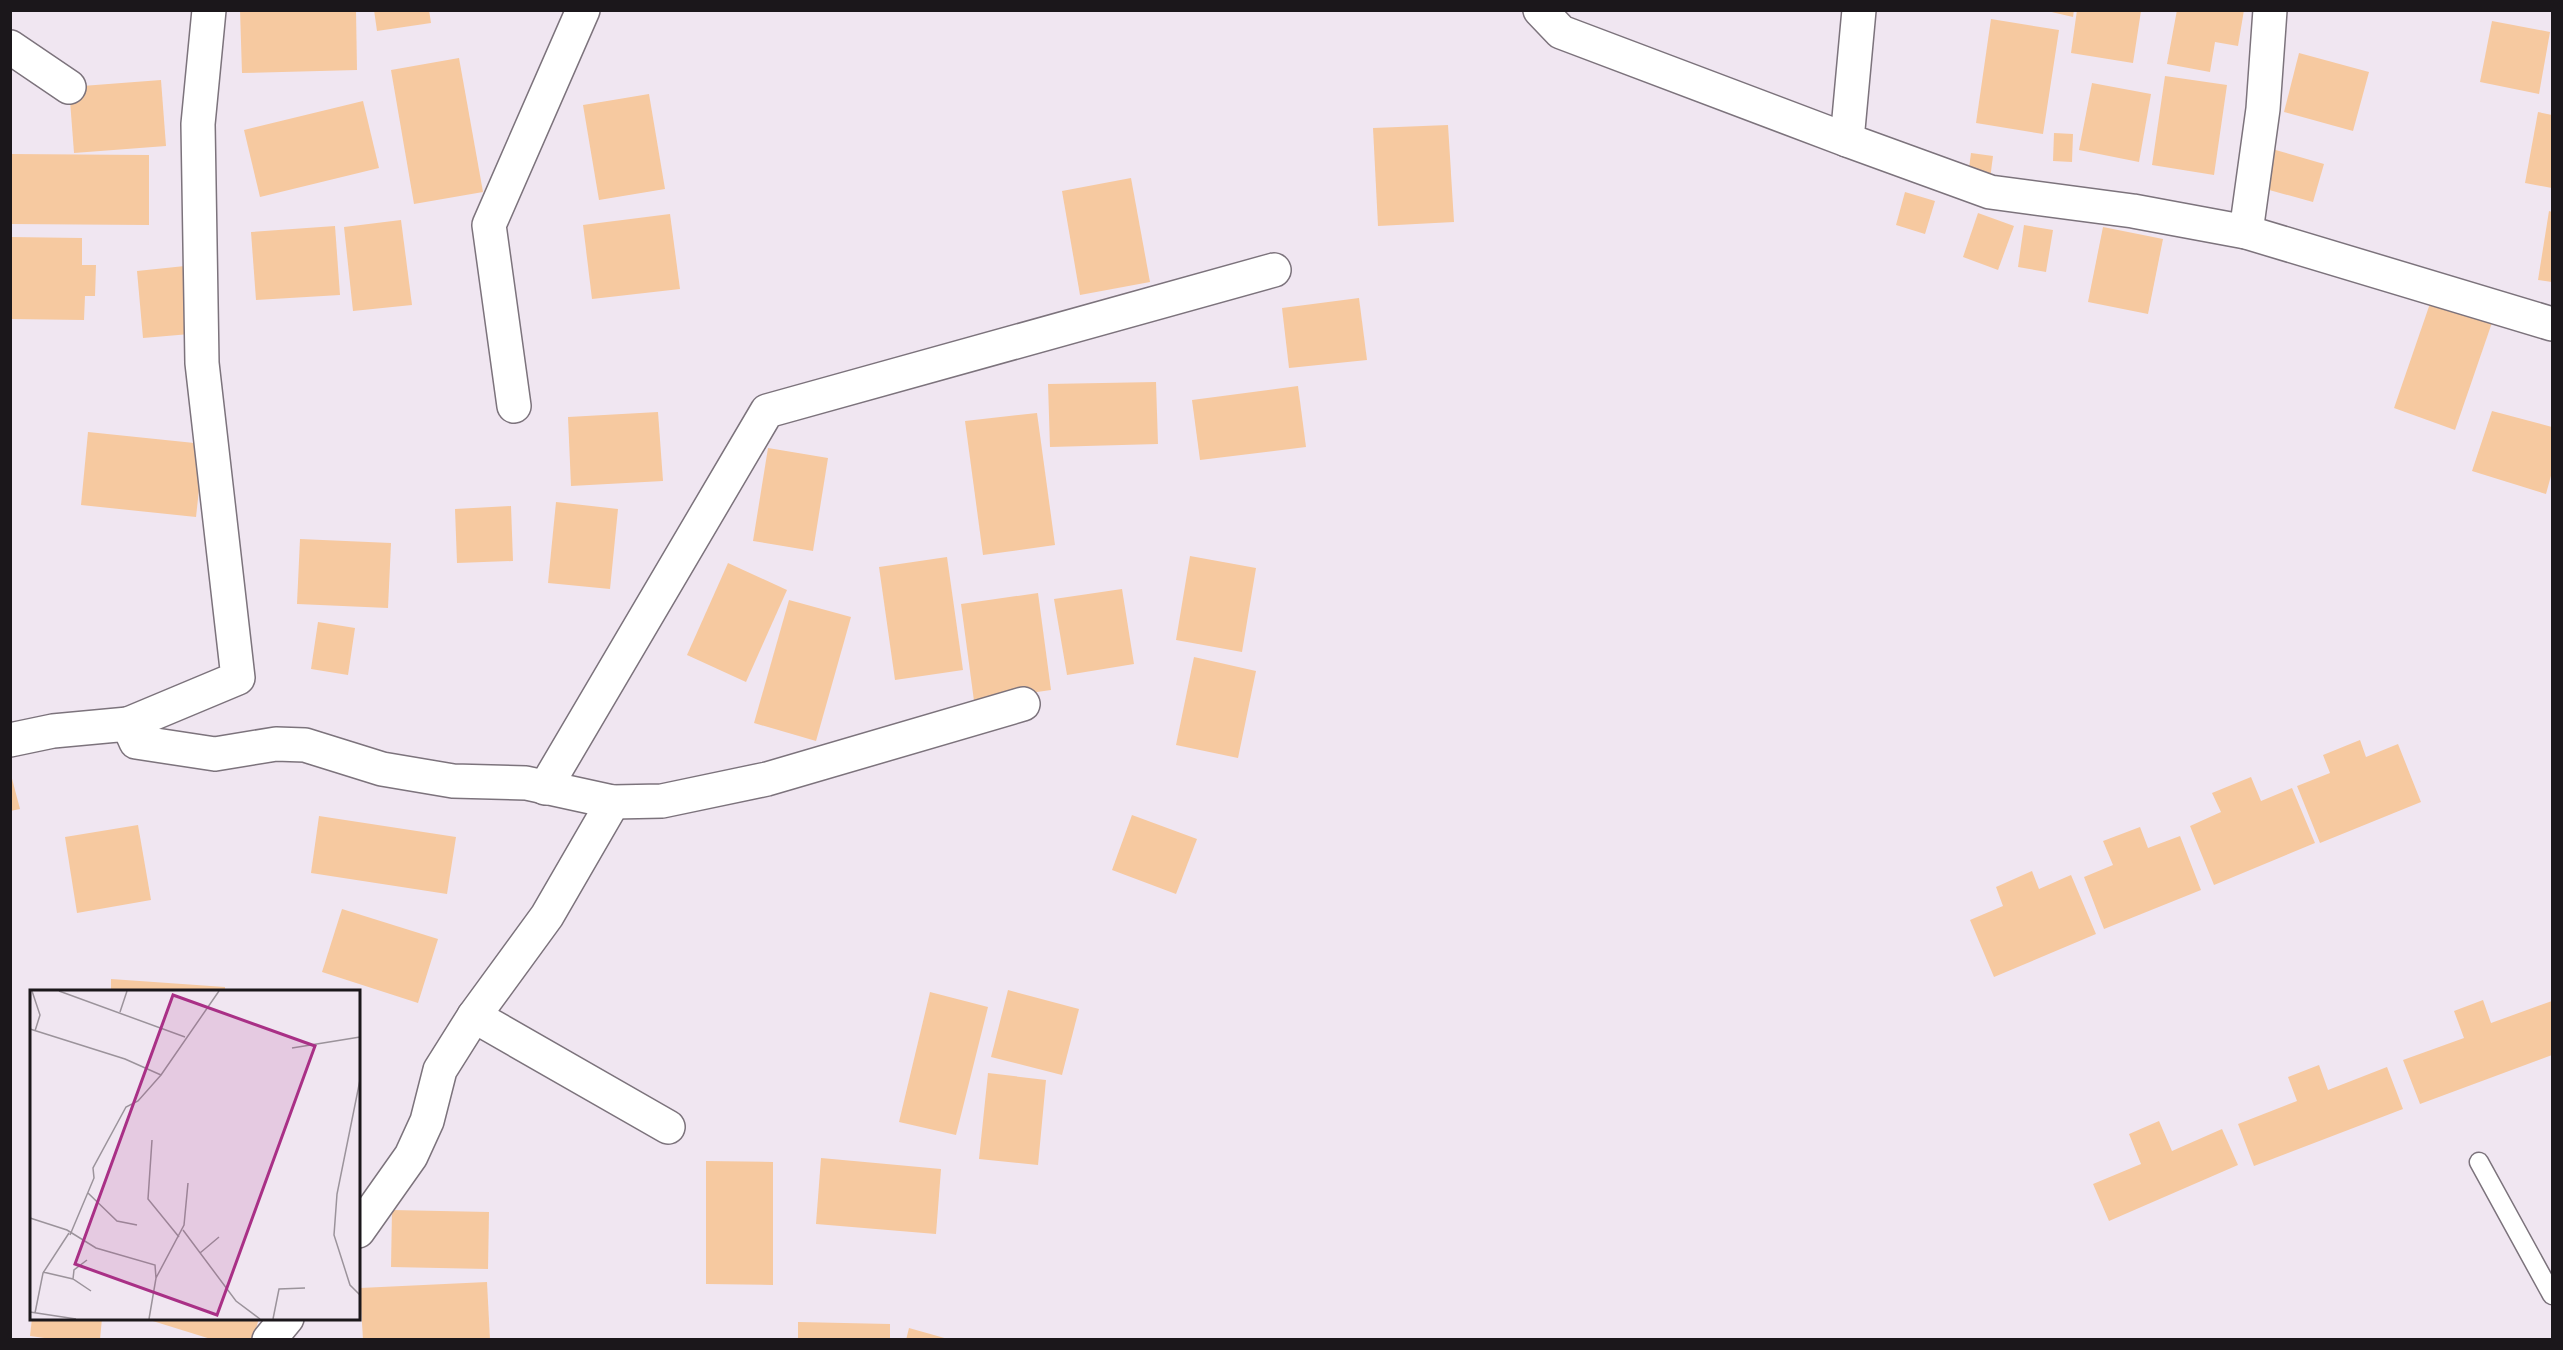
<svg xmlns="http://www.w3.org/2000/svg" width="2563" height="1350" viewBox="0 0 2563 1350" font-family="Inter,sans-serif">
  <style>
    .building { fill: #f6c9a0 }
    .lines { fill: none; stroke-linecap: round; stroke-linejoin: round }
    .service-casing { stroke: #7c737c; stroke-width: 21 }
    .minor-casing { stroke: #7c737c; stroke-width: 36 }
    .service { stroke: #fff; stroke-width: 18 }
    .minor { stroke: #fff; stroke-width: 33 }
    .inset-road { fill: none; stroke: #9b939b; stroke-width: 1.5 }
    .view { fill: #a93086; fill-opacity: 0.15; stroke: #a93086; stroke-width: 3 }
    .inset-edge { fill: none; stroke: #1b171b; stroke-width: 3 }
  </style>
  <rect width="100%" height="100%" fill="#f0e6f1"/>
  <g class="building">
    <path d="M240 10H356L357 70 242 73Z"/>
    <path d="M374 10H429L431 23 377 31Z"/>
    <path d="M2043 10H2074L2073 17Z"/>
    <path d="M2077 10 2141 11 2133 63 2071 53Z"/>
    <path d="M2177 10H2244L2238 46 2215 42 2210 72 2167 64Z"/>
    <path d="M1991 19 2059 30 2043 134 1976 123Z"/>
    <path d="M2492 21 2550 32 2539 94 2480 82Z"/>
    <path d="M2299 53 2369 72 2353 131 2284 112Z"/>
    <path d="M459 58 483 192 414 204 391 70Z"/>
    <path d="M2165 76 2227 85 2214 175 2152 165Z"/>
    <path d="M161 80 166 146 74 153 69 87Z"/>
    <path d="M2092 83 2151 94 2139 162 2079 150Z"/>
    <path d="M649 94 665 189 599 200 583 105Z"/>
    <path d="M363 101 379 168 260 197 244 130Z"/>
    <path d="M2538 112 2552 115V188L2525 183Z"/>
    <path d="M1448 125 1454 222 1378 226 1373 128Z"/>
    <path d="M2054 133 2073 134 2072 162 2053 161Z"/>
    <path d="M2272 149 2324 164 2313 202 2262 188Z"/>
    <path d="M1971 153 1993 156 1990 179 1968 176Z"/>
    <path d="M10 154 149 155V225L10 224Z"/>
    <path d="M1131 178 1150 282 1080 295 1062 191Z"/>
    <path d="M1905 192 1935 201 1925 234 1896 225Z"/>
    <path d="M2549 211 2552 212V282L2538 280Z"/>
    <path d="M1978 213 2014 226 1998 270 1963 257Z"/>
    <path d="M670 214 680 289 592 299 583 225Z"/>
    <path d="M401 220 412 305 353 311 344 227Z"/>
    <path d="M2024 225 2053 230 2046 272 2018 267Z"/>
    <path d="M335 226 340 295 256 300 251 232Z"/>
    <path d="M2103 227 2163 239 2148 314 2088 302Z"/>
    <path d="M10 237 82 238V265H96L95 296H85L84 320 10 319Z"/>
    <path d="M185 266 190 334 143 338 137 271Z"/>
    <path d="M2435 289 2496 311 2455 430 2394 408Z"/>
    <path d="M1359 298 1367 360 1289 368 1282 308Z"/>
    <path d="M1156 382 1158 444 1050 447 1048 384Z"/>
    <path d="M1298 386 1306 447 1200 460 1192 400Z"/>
    <path d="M2492 411 2552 427V472L2546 494 2472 471Z"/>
    <path d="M658 412 663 481 571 486 568 417Z"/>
    <path d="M1037 413 1055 545 983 555 965 421Z"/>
    <path d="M88 432 204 444 196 517 81 505Z"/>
    <path d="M768 448 828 458 813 551 753 541Z"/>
    <path d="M556 502 618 509 610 589 548 583Z"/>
    <path d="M511 506 513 561 457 563 455 509Z"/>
    <path d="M300 539 391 543 388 608 297 604Z"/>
    <path d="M1190 556 1256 568 1242 652 1176 640Z"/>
    <path d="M947 557 963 670 895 680 879 567Z"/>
    <path d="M728 563 787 590 746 682 687 655Z"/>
    <path d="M1122 589 1134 664 1067 675 1054 599Z"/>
    <path d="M1038 593 1051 690 974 701 961 604Z"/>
    <path d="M789 600 851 617 816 741 754 723Z"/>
    <path d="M318 622 355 628 348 675 311 669Z"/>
    <path d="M1194 657 1256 671 1238 758 1176 745Z"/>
    <path d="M2360 740 2366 757 2398 744 2421 802 2320 843 2297 786 2330 773 2323 755Z"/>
    <path d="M10 771 20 809 10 811Z"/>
    <path d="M2251 777 2261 801 2292 788 2315 843 2214 885 2190 826 2221 812 2212 793Z"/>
    <path d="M1132 815 1197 839 1176 894 1112 870Z"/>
    <path d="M319 816 456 837 447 894 311 873Z"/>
    <path d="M138 825 151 900 77 913 65 837Z"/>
    <path d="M2140 827 2148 848 2180 836 2201 890 2104 929 2084 877 2113 865 2103 841Z"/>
    <path d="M2032 871 2039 889 2071 875 2096 934 1994 977 1970 920 2003 906 1996 887Z"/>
    <path d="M342 909 438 939 418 1003 322 972Z"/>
    <path d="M111 979 225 987V992H111Z"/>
    <path d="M1008 990 1079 1009 1062 1075 991 1057Z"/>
    <path d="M930 992 988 1007 956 1135 899 1122Z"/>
    <path d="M2483 1000 2491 1023 2552 1001V1055L2420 1104 2403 1060 2464 1038 2454 1011Z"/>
    <path d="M2319 1065 2328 1090 2387 1067 2403 1109 2254 1166 2238 1124 2297 1101 2288 1077Z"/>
    <path d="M988 1073 1046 1080 1038 1165 979 1159Z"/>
    <path d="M2159 1121 2172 1151 2222 1129 2238 1165 2109 1221 2093 1184 2141 1164 2129 1134Z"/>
    <path d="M821 1158 941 1169 936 1234 816 1224Z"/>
    <path d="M706 1161 773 1162V1285L706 1284Z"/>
    <path d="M392 1210 489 1212 488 1269 391 1267Z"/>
    <path d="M487 1282 490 1340H363L360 1288Z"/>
    <path d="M32 1318H102L100 1340H59L30 1336Z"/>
    <path d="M143 1318H259L253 1340H214Z"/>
    <path d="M798 1322 890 1324V1340H798Z"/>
    <path d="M909 1328 948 1339V1340H906Z"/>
  </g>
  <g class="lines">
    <g class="service-casing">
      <path id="service" d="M2479 1162 2552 1295"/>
    </g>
    <g class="minor-casing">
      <g id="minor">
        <path d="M1540 10 1561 32 1847 140"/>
        <path d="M1859 10 1847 140 1990 192 2133 211 2246 232 2552 324"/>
        <path d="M10 47 69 87"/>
        <path d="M2246 232 2263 109 2270 10"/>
        <path d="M514 406 489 225 583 10"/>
        <path d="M128 724 238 678 202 363 198 124 209 10"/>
        <path d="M10 740 53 731 128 724 136 742 215 754 276 744 305 745 382 769 453 781 526 783 613 802 662 801 767 779 1023 704"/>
        <path d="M545 788 767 411 1274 270"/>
        <path d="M474 1016 668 1127"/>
        <path d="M358 1231 411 1156 427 1121 440 1070 474 1016 547 916 613 802"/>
        <path d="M269 1340 287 1318"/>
      </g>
    </g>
    <use href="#service" class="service"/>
    <use href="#minor" class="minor"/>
  </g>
  <g transform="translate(30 990)">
    <rect width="330" height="330" fill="#f0e6f1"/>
    <path class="inset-road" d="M2 1 10 25 5 41M29 1 155 47M90 22 97 1M0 39 95 69 131 85 189 1M262 58 330 47M330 90 307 204 304 245 320 295 330 305M122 150 118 209 149 247M58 203 87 231 107 235M0 228 37 240 66 258 125 275 126 288M153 240 206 311 230 329M40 245 64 188 63 178 96 117 108 111 131 85M170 263 189 247M13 282 43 289 61 301M43 289 44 280 57 270M0 322 46 329M5 323 13 283 39 243M119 329 126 288 154 235 158 193M243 329 249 299 275 298"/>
    <path class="view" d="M143 5 285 56 187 325 45 274Z"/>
    <rect width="330" height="330" class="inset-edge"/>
  </g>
  <rect width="2563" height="1350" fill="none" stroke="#1b171b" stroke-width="24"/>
</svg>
